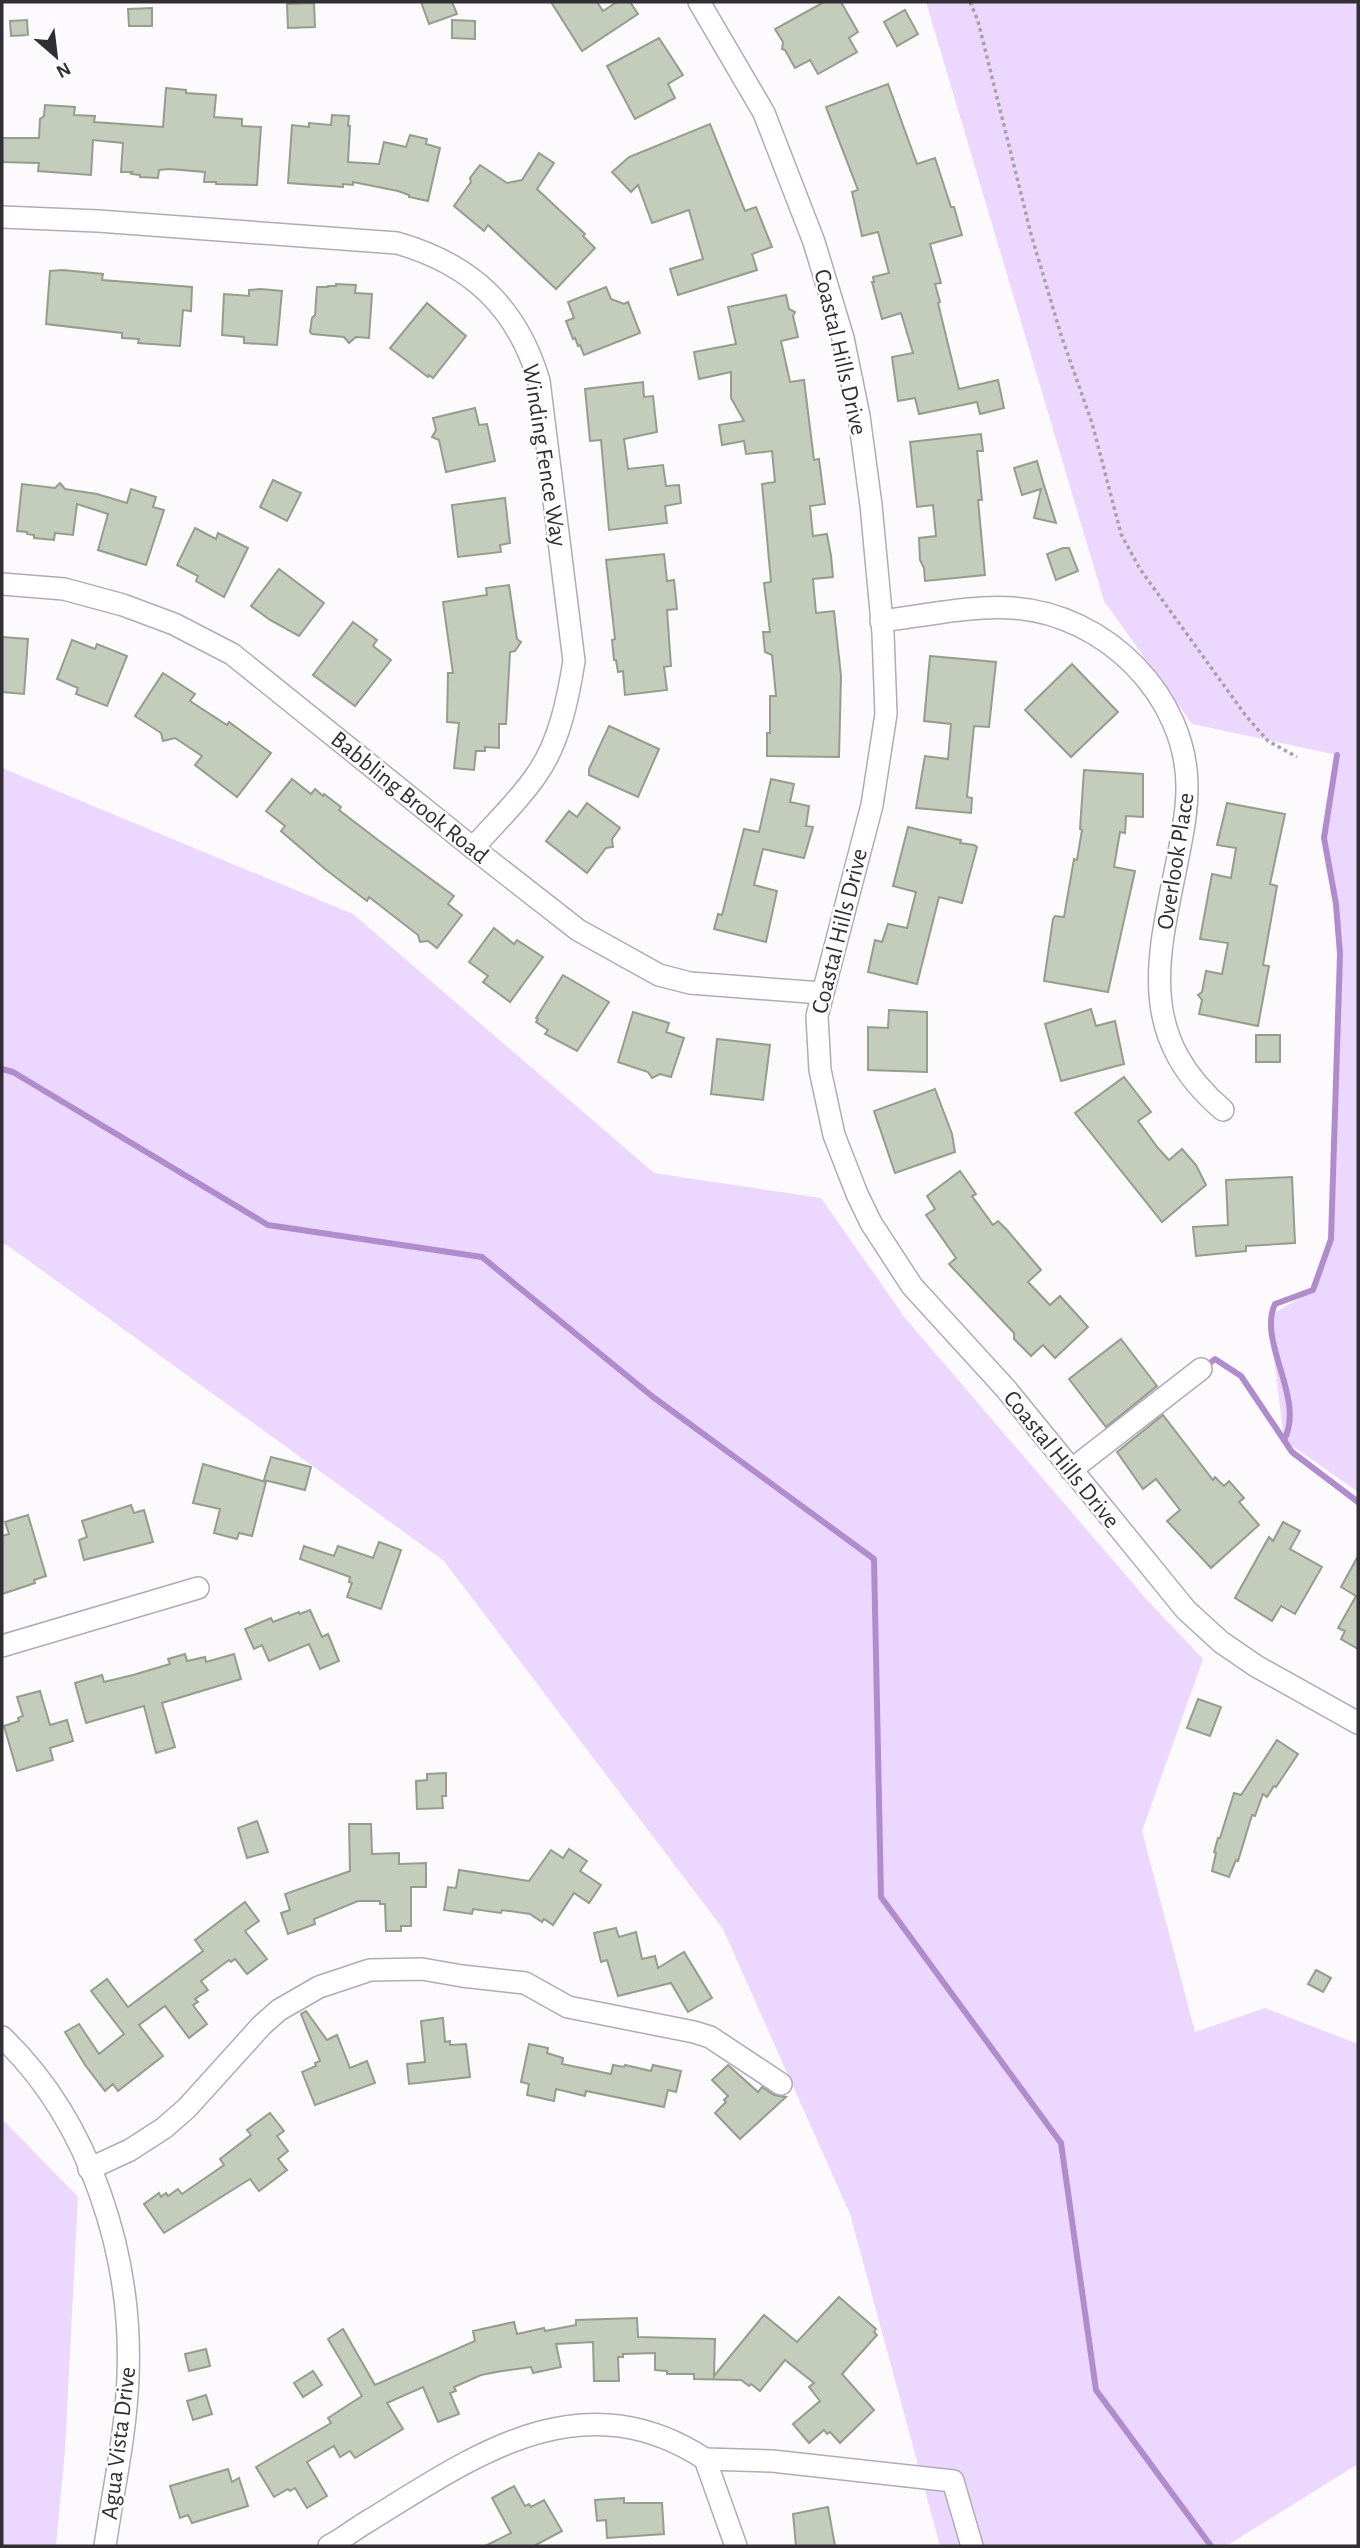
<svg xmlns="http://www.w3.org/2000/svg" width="1360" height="2548" viewBox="0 0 1360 2548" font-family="'Alegreya Sans',sans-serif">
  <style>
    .grass { fill: #ecd7ff }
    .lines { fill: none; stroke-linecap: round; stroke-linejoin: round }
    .stream { stroke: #b08ccd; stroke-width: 6 }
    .building { fill: #c4ccbb; stroke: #959d8d; stroke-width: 2 }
    .minor-casing { stroke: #b2a9ba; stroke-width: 24 }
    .path { stroke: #a6a3a7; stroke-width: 3.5; stroke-dasharray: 3.5 3.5; stroke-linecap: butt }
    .minor { stroke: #fff; stroke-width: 21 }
    .labels { text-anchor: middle; stroke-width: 5; stroke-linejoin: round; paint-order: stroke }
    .street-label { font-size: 24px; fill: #312e34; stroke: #fff }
  </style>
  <rect width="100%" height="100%" fill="#fcfafd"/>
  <g class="grass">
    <path d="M926 2H1358V1492L1284 1440 1269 1316 1313 1290 1331 1239 1340 954 1336 904 1324 838 1337 755 1192 724 1104 601Z"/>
    <path d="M2 768 353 914 654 1173 821 1198 905 1318 1147 1600 1203 1659 1142 1831 1195 2032 1265 2008 1358 2044V2464L1226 2546H940L850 2214 723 1929 444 1561 7 1245 2 1244Z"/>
    <path d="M2 2119 78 2197 65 2450 56 2546H2Z"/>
  </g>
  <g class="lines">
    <g class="stream">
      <path d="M2 1069 13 1072 268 1225 482 1257 653 1397 874 1559 881 1897 1061 2143 1096 2390 1211 2546"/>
      <path d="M1205 1367 1215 1359 1241 1376 1292 1452 1358 1502"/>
      <path d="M1284 1440C1306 1399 1257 1342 1275 1304L1313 1290 1331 1239 1340 954 1336 904 1324 838 1337 755"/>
    </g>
  </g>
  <g class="building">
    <path d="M421 2H452L457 14 429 24Z"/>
    <path d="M551 2H597L603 11 617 2H630L638 14 582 51Z"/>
    <path d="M824 2H841L858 32 849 38 857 52 818 74 810 60 795 68 785 50 782 49 783 42 775 29Z"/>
    <path d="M314 3 315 27 288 28 287 4Z"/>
    <path d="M152 8V26H129L128 9Z"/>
    <path d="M905 10 918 34 897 46 884 22Z"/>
    <path d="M27 20 28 35 11 36 10 21Z"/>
    <path d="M452 20 475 21V39L452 38Z"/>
    <path d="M659 38 683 75 668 84 675 98 635 119 607 66Z"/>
    <path d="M888 84 917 164 935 158 951 207H954L962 235 930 244 941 283 935 284 940 302 938 303 959 389 998 380 1004 408 980 414 977 402 919 414 915 398 898 401 892 357 913 353 901 313 882 319 872 282H874L873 277 889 273 878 232 862 236 852 192 858 190 826 107Z"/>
    <path d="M166 88 186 90V93L216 95 214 117 242 119V126L261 127 257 185 216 184V182H204L205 172 169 169 159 170 158 178 140 177V175L131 174 132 172H121L123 143 93 140 91 175 38 171 39 163 2 162V138H39L40 119 44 116 45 105 75 107 74 115 95 116 94 122 163 127Z"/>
    <path d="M332 115 349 116 348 126H350L348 162 379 164 384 142 406 147 410 135 427 139 426 144 440 148 428 201 409 197V195L398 191 353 182V185L343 184V187L288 183 292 125 309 127V123L331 125Z"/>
    <path d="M710 124 745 211 756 207 772 247 752 254 757 270 678 295 670 269 703 259 689 210 652 223 638 185 631 192 612 172 629 157Z"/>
    <path d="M539 153 554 163 537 189 585 234 583 236 595 248 556 289 488 225 484 231 454 206 471 182 470 178 480 165 507 183 522 180Z"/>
    <path d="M63 270 103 274 102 280 192 287 191 311 183 310 180 346 138 343 139 339 122 338V333L46 324 50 271Z"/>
    <path d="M336 284 356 285 355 293 372 294 369 338 356 337 349 343 344 337 312 334 310 332 312 318 315 315 317 287H328V286H336Z"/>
    <path d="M606 287 611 299 624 304 628 302 640 333 584 355 580 345 578 346 575 338 573 339 566 321 574 318 568 302Z"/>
    <path d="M261 289 282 291 277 345 244 343V337L222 335 224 294 249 296V290Z"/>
    <path d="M786 295 789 309 795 312 793 316 798 337 781 341 790 382 804 380 814 460 819 459 822 482 825 504 810 506 813 536 827 534 831 556 833 577 813 579 816 613 834 611 841 676 839 757 767 756V733H770V696H776L772 655 765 652 763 632H770L764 583 771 582 762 484 775 482 772 451 746 454 744 441 722 445 719 425 744 421 731 398V372L699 379 694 352 736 344 728 307Z"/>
    <path d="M427 303 466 336 433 378 429 375 428 377 390 348Z"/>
    <path d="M643 382 644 397 653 396 657 432 624 439 628 469 663 465 666 486 679 485 681 503 665 506 667 523 609 530 601 440 590 441 585 389Z"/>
    <path d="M475 408 479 425 487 424 495 461 446 472 439 440 432 437 436 430 433 418Z"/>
    <path d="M981 434 983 451H977L982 500H978L985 575 925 581 924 568 920 560 919 538 936 536 933 505 917 507 910 442Z"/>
    <path d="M1037 461 1043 482 1056 523 1034 518 1041 489 1022 495 1014 468Z"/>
    <path d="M273 480 301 493 287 521 260 507Z"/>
    <path d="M60 483 65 489 97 494 127 503 131 489 156 497 153 507 164 510 146 565 98 550 108 514 77 504 73 535 55 533 54 540 34 538V535L27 534V532L17 531 22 484 55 488Z"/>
    <path d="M505 498 510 543 500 545 501 552 458 557 452 505Z"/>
    <path d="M195 528 216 539 218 533 248 548 224 597 196 581 198 576 177 565Z"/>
    <path d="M1063 548H1069L1078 571 1056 580 1047 554Z"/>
    <path d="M664 554 667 581 674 580 677 609 667 610 671 666 664 667 667 690 625 695 623 671 618 672 616 660H614L612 640 615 639 606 560Z"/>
    <path d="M279 569 324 603 299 636 270 620 251 606Z"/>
    <path d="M509 585 517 639 521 642 515 651 510 652 506 724H499V748L485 747V751H476L474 770 454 768 459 723 447 722 448 673H453L443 602 487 595 486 588Z"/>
    <path d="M353 622 377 640 373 646 391 660 355 706 313 675Z"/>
    <path d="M2 637 28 639 24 694 2 692Z"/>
    <path d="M72 640 95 649 97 644 127 656 107 706 76 694 78 688 57 679Z"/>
    <path d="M930 656 996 662 989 727 974 726 967 797 972 798 971 813 916 808 925 756 948 759 951 724 924 721Z"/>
    <path d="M1072 664 1118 712 1071 757 1025 710Z"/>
    <path d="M163 673 195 694 190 701 227 725 229 722 271 753 237 797 195 765 202 756 175 738 163 741 161 733 135 716Z"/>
    <path d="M609 726 659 749 638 797 589 775V769Z"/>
    <path d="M1084 770 1143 774V817L1126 816 1125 833 1120 832 1114 867 1135 871 1108 992 1044 981 1053 919 1055 916 1064 917 1074 859 1077 860 1082 830 1080 829Z"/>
    <path d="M292 779 311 794 315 789 323 796 324 794 341 807 339 810 378 840 454 896 448 904 462 915 437 948 428 941 420 942 418 935 369 897 367 901 325 869 281 831 285 826 266 811Z"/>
    <path d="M771 779 794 784 790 802 809 806 806 826 813 827 804 858 763 849 754 885 777 891 766 942 714 929 718 914 722 915 744 829 759 832Z"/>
    <path d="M587 803 620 828 612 839 613 847 606 848 587 873 546 841 569 811 577 817Z"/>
    <path d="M1227 803 1285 814 1270 884 1277 886 1263 965 1269 966 1258 1026 1199 1014 1202 1000 1198 995 1202 992 1206 971 1222 974 1228 943 1200 939 1212 874 1231 878 1236 848 1217 845Z"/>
    <path d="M908 827 961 840 960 843 974 845 977 847 962 903 939 897 917 984 868 972 875 940 882 942 888 924 907 928 916 892 893 886Z"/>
    <path d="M494 928 514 944 517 940 543 957 510 1002 483 982 488 976 469 962Z"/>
    <path d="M563 975 609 1002 577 1051 545 1034 548 1030 536 1022 538 1019 536 1018Z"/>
    <path d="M1091 1009 1096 1026 1115 1021 1124 1064 1061 1081 1045 1024Z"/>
    <path d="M889 1010 927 1012V1072L868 1070V1027L888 1028Z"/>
    <path d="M633 1012 669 1023 666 1032 684 1038 671 1077 660 1074 652 1078 648 1072 618 1062Z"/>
    <rect x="1256" y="1035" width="24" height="27"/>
    <path d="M717 1039 770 1045 763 1100 711 1094Z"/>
    <path d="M1124 1077 1151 1112 1138 1121 1158 1148 1169 1160 1182 1149 1196 1165 1206 1185 1162 1222 1075 1113Z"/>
    <path d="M935 1089 952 1134 955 1152 895 1173 874 1111Z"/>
    <path d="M960 1171 976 1194 972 1196 993 1225 998 1221 1007 1230 1041 1270 1028 1282 1050 1305 1060 1296 1088 1327 1055 1358 1043 1345 1031 1356 1014 1339V1333L949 1264 956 1258 926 1215 935 1209 927 1196Z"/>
    <path d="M1292 1177 1295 1243 1246 1246V1251L1196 1256 1193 1227 1228 1225 1226 1180Z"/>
    <path d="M1121 1339 1157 1386 1106 1427 1069 1379Z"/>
    <path d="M1163 1415 1213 1480 1215 1477 1224 1486 1229 1481 1244 1498 1239 1502 1259 1525 1211 1568 1167 1521 1180 1510 1156 1479 1143 1489 1117 1452Z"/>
    <path d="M271 1457 311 1467 305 1490 264 1480Z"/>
    <path d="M203 1464 266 1482 252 1536 239 1533 237 1539 214 1533 220 1509 193 1503Z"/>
    <path d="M131 1505 134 1513 144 1510 153 1542 84 1560 79 1540 87 1537 82 1521Z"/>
    <path d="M28 1515 46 1576 34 1580 35 1583 2 1594V1536L9 1534 5 1522Z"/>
    <path d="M1283 1522 1300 1531 1290 1549 1322 1567 1295 1614 1281 1606 1272 1621 1235 1598 1269 1537 1273 1541Z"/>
    <path d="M379 1542 401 1550 381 1609 347 1597 352 1583 349 1582 350 1577 300 1559 304 1546 334 1556 338 1546 373 1558Z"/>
    <path d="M1358 1556V1649L1341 1639 1345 1631 1338 1628 1356 1596 1341 1587Z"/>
    <path d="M310 1610 322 1637 328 1634 339 1661 320 1669 309 1644 269 1661 262 1645 254 1649 245 1629 271 1618 273 1622 299 1612 300 1614Z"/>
    <path d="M185 1654 187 1661 205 1657 206 1662 234 1654 241 1679 162 1703 175 1747 156 1753 144 1706 86 1723 75 1683 102 1675 104 1682 133 1675 170 1664 168 1659Z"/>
    <path d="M40 1691 50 1725 67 1720 73 1741 50 1748 53 1760 17 1771 4 1726 19 1721 18 1718 23 1716 17 1697Z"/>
    <path d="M1198 1699 1221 1707 1210 1736 1187 1728Z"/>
    <path d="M1277 1740 1298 1754 1276 1787 1274 1786 1267 1797 1263 1794 1255 1816 1252 1815 1238 1861 1236 1860 1229 1877 1212 1871 1216 1853 1214 1852 1218 1838H1220L1234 1793 1241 1795Z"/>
    <path d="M446 1773V1796H442L443 1808 417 1809 416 1781 427 1780V1774Z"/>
    <path d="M257 1821 268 1852 247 1858 238 1828Z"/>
    <path d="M349 1824H371L372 1854 399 1853V1864L426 1863V1887H411V1926H401V1931H386L385 1904H380V1901H358L314 1919 315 1924 288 1934 281 1913 290 1910 285 1894 350 1871Z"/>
    <path d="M569 1849 587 1861 580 1871 601 1885 589 1903 574 1893 553 1925 544 1919 542 1922 530 1914 502 1910 501 1913 473 1909 472 1914 444 1910 448 1887 456 1888 459 1870 529 1881 551 1850 563 1858Z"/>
    <path d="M245 1902 259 1921 245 1931 267 1959 247 1974 235 1959 231 1962 229 1960 201 1981 208 1990 195 1999 198 2002 193 2005 207 2024 189 2038 165 2006 139 2025 163 2056 118 2091 113 2084 105 2091 85 2065 65 2032 79 2024 99 2054 124 2034 91 1991 107 1979 128 2007 203 1951 195 1940Z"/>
    <path d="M616 1928 619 1937 636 1932 642 1959 655 1956 658 1968 684 1952 712 1998 688 2012 671 1983 618 1996 607 1960 601 1962 594 1933Z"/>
    <path d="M1316 1970 1331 1978 1323 1992 1308 1984Z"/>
    <path d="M306 2011 327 2040 337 2035 350 2068 367 2061 375 2083 315 2105 302 2072 316 2066 315 2063 320 2061 301 2014Z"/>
    <path d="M443 2018 445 2042 450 2041V2045L466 2044 470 2077 409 2084 407 2064 425 2062 421 2021Z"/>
    <path d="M529 2044 548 2048 547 2053 563 2058 562 2064 611 2074 613 2065 624 2067 625 2065 651 2071 653 2065 681 2071 676 2092 668 2090 664 2107 586 2091 585 2096 556 2089 554 2101 527 2095 529 2084 521 2082Z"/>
    <path d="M728 2065 758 2092 762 2087 774 2095 786 2097 740 2139 715 2113 726 2102 724 2100 728 2096 712 2080Z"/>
    <path d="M270 2113 284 2131 277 2136 288 2151 278 2159 287 2170 259 2191 250 2179 164 2233 144 2204 159 2193 161 2197 166 2193 168 2196 178 2189 182 2194 224 2165 220 2159 251 2135 247 2130Z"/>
    <path d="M839 2297 876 2329 874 2332 877 2335 842 2374 874 2410 840 2443 830 2432 827 2434 824 2430 809 2443 793 2424 820 2401 809 2387 814 2383 785 2360 760 2391 751 2384 749 2386 741 2380 694 2379V2374H667V2371L655 2370V2353L623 2354V2357H618L619 2381H594L593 2342 556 2344 561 2367 533 2373 531 2367 502 2371 481 2375 454 2387 456 2391 450 2393 459 2414 438 2422 423 2387 387 2403 403 2429 355 2458 350 2451 340 2457 334 2446 307 2462 327 2496 307 2508 295 2488 290 2491 288 2489 274 2497 256 2467 331 2423 328 2418 362 2396 328 2339 343 2329 375 2385 475 2341 473 2331 514 2322 517 2334 544 2328 545 2331 576 2325V2320L637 2318 638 2337 715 2339 714 2376 764 2315 797 2342Z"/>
    <path d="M206 2349 210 2366 189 2371 185 2354Z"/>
    <path d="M313 2371 322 2385 303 2397 294 2383Z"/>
    <path d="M206 2395 212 2414 193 2420 187 2401Z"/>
    <path d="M228 2469 232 2482 239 2478 248 2506 192 2523 188 2515 180 2518 170 2486Z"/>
    <path d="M514 2486 525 2506 529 2504 531 2507 544 2500 562 2531 534 2546H485L511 2533 492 2498Z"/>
    <path d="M624 2498V2503H662L664 2534 607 2538 606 2520 597 2521 595 2500Z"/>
    <path d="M828 2507 835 2546H796L793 2514Z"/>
  </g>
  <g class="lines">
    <g class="minor-casing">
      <g id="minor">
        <path d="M699 2 764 113 814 242 843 338 859 416 871 505 883 633 886 714 872 805 817 1016 820 1070 834 1135 857 1194 871 1223 912 1286 1006 1389 1186 1610 1221 1642 1256 1666 1358 1723"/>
        <path d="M2 217 98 221 397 243C471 264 517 307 539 381L574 661C568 699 559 743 537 774 519 801 494 824 473 848"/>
        <path d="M2 584 64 589 123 605 174 624 232 654 473 848 578 930 659 975 690 983 822 993"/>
        <path d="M881 621C924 616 970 605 1013 608 1105 614 1188 696 1187 789 1187 811 1183 831 1179 852 1159 954 1133 1033 1223 1110"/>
        <path d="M1071 1470 1201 1369"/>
        <path d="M2 1646 198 1588"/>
        <path d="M2 2037C91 2122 133 2257 128 2377 126 2434 113 2491 105 2546"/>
        <path d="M89 2169 130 2150 164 2128 187 2108 262 2025 279 2010 319 1987 370 1970 422 1969 462 1976 525 1983 568 2007 694 2032 710 2037 781 2084"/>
        <path d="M705 2459 772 2461 953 2481 972 2546"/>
        <path d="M705 2459 736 2546"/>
        <path d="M329 2546C343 2539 356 2528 370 2520 477 2454 581 2379 705 2459"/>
      </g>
    </g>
    <path class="path" d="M970 2 978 21 1031 234 1061 335 1092 423 1121 534 1140 569 1246 716 1268 741 1297 757"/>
    <use href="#minor" class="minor"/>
  </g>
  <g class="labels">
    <g class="street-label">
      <text transform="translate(841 352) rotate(77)" y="8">Coastal Hills Drive</text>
      <text transform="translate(545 455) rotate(81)" y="8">Winding Fence Way</text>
      <text transform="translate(410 797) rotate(39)" y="8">Babbling Brook Road</text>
      <text transform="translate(1175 861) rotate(-81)" y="8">Overlook Place</text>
      <text transform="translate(839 931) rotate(-76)" y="8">Coastal Hills Drive</text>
      <text transform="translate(1062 1459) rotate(51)" y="8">Coastal Hills Drive</text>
      <text transform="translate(118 2443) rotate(-83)" y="8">Agua Vista Drive</text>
    </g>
  </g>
  <rect width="1360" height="2548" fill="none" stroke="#312e34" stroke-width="7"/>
  <g transform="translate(56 56) rotate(152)" stroke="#ffffff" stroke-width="5" paint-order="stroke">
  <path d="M0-5L12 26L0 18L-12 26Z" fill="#312e34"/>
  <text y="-10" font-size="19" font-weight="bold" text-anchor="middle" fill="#312e34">N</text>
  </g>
</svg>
